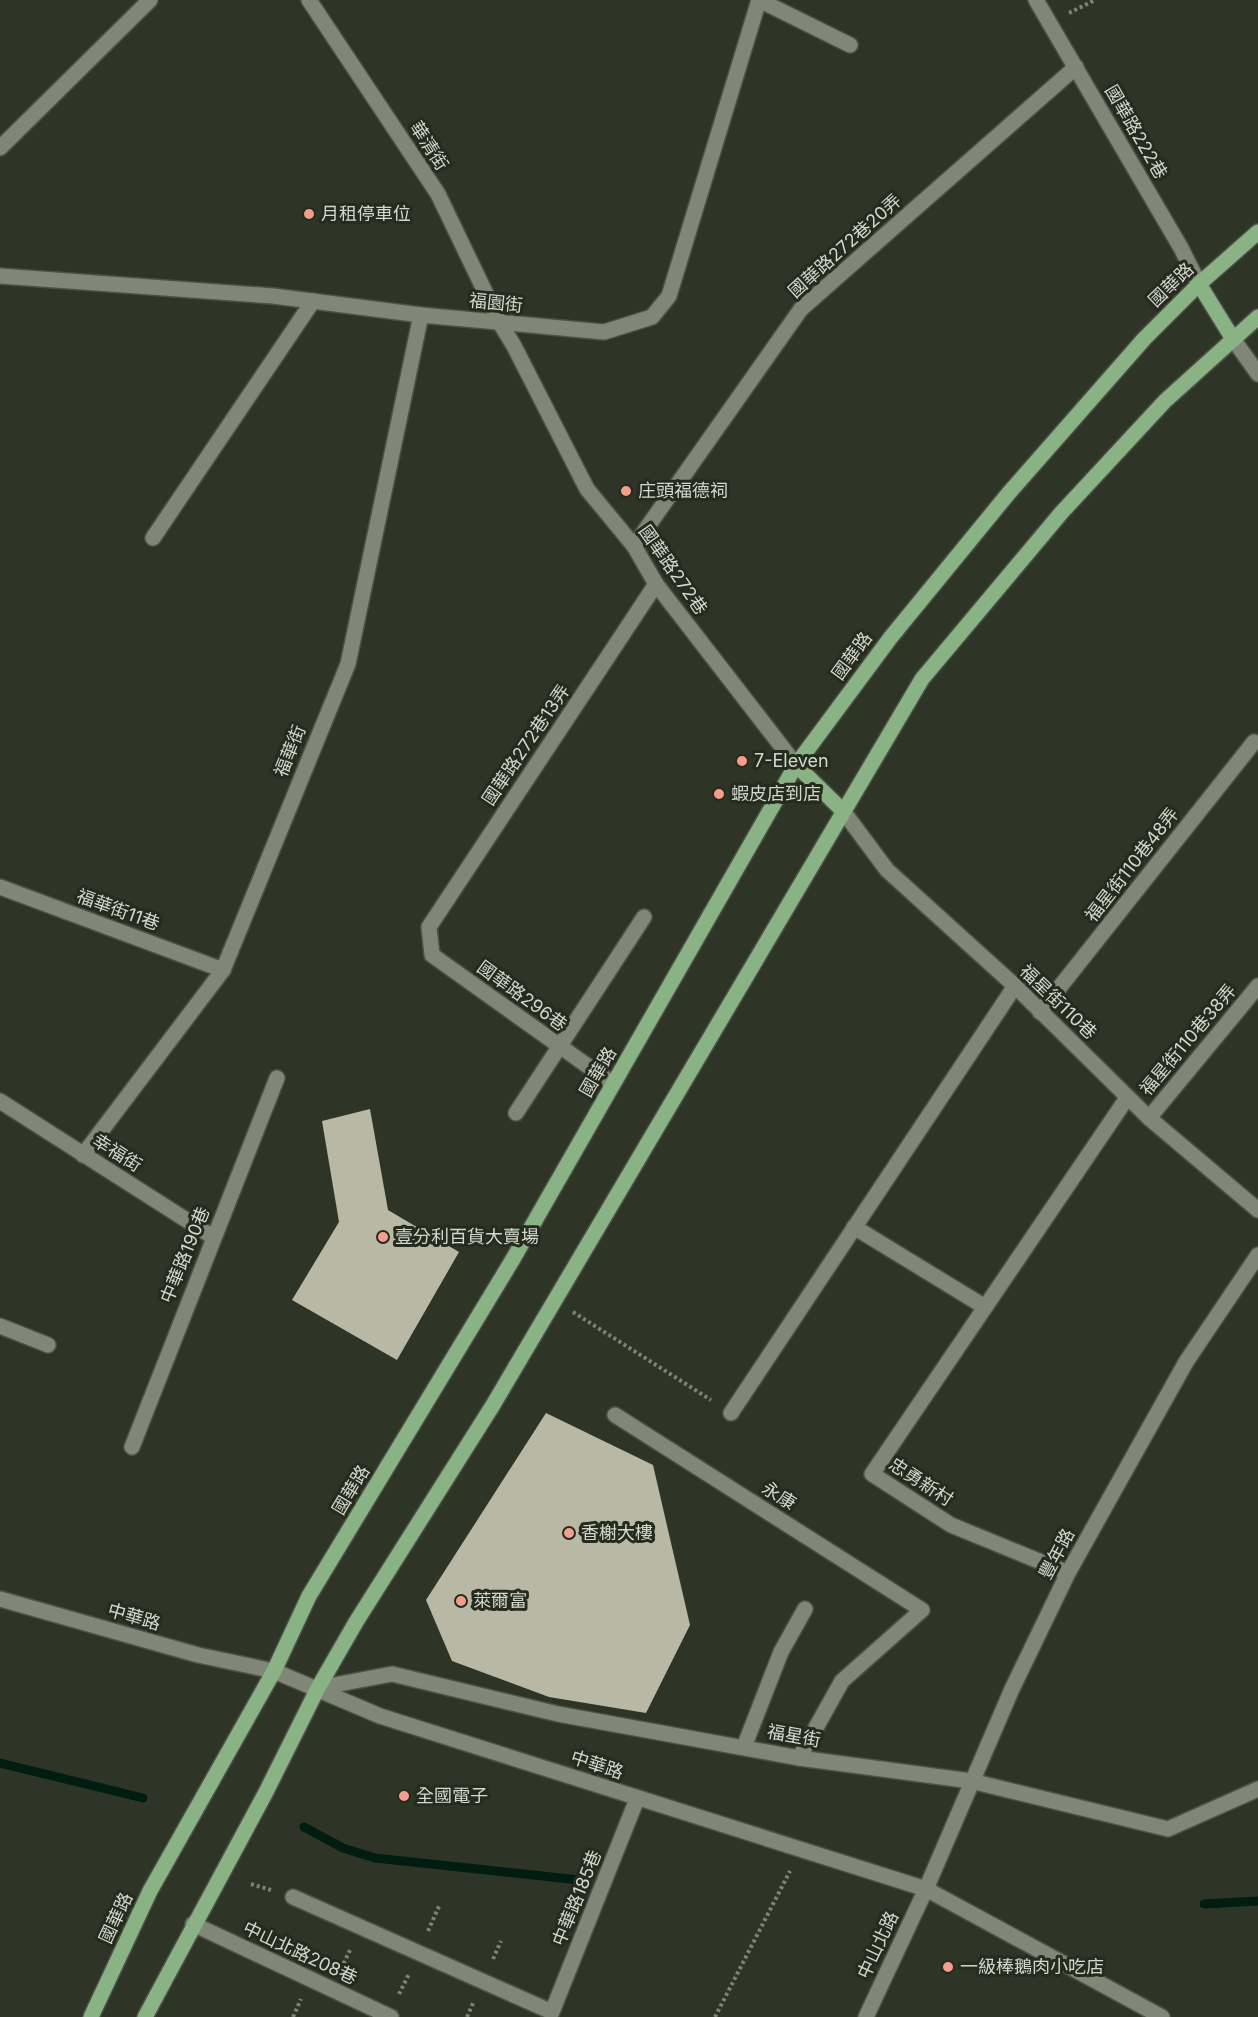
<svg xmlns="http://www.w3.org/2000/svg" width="1258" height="2017" viewBox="0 0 1258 2017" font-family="Inter,'Noto Sans TC',sans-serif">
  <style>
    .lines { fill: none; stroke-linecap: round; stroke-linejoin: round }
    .stream { stroke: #011d12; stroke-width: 9 }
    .building { fill: #b8b8a5 }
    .minor-casing { stroke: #4c5144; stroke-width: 18 }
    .major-casing { stroke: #4c5144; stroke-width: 18 }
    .path { stroke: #7e8377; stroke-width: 4; stroke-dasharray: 3 3; stroke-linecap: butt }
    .minor { stroke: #808776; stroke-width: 15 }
    .major { stroke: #89b285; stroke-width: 15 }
    .poi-dot { fill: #f49d8c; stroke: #252b1d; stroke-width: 2 }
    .labels { text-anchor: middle; stroke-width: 6; stroke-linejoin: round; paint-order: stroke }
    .street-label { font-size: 18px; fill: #d3d7ce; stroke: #252b1d }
    .poi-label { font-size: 18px; fill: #d3d7ce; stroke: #252b1d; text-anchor: start }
  </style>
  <rect width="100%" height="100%" fill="#2f3526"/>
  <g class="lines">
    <g class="stream">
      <path d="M0 1763 143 1798"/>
      <path d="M304 1827 343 1848 375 1858 579 1880"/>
      <path d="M1204 1904 1258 1901"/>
    </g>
  </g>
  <g class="building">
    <path d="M370 1109 388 1210 459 1252 397 1360 292 1300 339 1222 322 1121Z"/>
    <path d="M546 1413 653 1465 690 1625 646 1713 549 1697 452 1661 426 1600Z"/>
  </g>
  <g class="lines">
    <g class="minor-casing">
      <g id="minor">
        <path d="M309 0 438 194 500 323 514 346 587 489 634 546 656 584 796 765"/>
        <path d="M759 0 850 45"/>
        <path d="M1036 0 1181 248 1199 284"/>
        <path d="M0 148 150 0"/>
        <path d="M0 276 273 296 421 315 604 332 652 317 669 296 759 0"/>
        <path d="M1233 339 1258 374"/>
        <path d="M153 538 313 301"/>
        <path d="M634 546 801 309 1076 67"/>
        <path d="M843 811 887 870 1015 986 1149 1118 1258 1210"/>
        <path d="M0 887 223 970"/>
        <path d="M1040 1012 1254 742"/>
        <path d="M613 1084 432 955 429 927 656 584"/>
        <path d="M0 1101 213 1237"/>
        <path d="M516 1113 644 917"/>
        <path d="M1149 1118 1258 986"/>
        <path d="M83 1155 223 970 348 664 421 315"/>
        <path d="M854 1227 985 1307"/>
        <path d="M0 1326 48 1345"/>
        <path d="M731 1413 1015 986"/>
        <path d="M615 1415 922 1610 842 1681 799 1758"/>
        <path d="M132 1447 277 1078"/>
        <path d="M1068 1573 951 1525 872 1474 1127 1098"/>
        <path d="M0 1599 198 1655 274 1671 380 1716 926 1889 1162 2017"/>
        <path d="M318 1688 392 1674 558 1714 799 1758 971 1781 1168 1829 1258 1789"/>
        <path d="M744 1747 781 1652 805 1609"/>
        <path d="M293 1897 552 2012 637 1799"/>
        <path d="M193 1924 391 2017"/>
        <path d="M866 2017 926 1889 1012 1689 1068 1573 1186 1362 1258 1255"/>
      </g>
    </g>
    <g class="major-casing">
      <g id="major">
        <path d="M1199 284 1233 339"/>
        <path d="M796 765 843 811"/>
        <path d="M91 2017 150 1891 274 1671 309 1596 513 1259 796 765 891 637 1008 494 1144 339 1199 284 1258 232"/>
        <path d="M145 2017 266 1792 318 1688 356 1622 493 1405 922 679 1062 512 1165 401 1258 317"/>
      </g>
    </g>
    <g class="path">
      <path d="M1069 13 1095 0"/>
      <path d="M573 1312 711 1400"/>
      <path d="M251 1884 271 1890"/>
      <path d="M428 1931 440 1904"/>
      <path d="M493 1959 501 1941"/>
      <path d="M341 1969 351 1948"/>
      <path d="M399 1994 409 1974"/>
      <path d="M293 2017 301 1999"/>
      <path d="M467 2017 474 2001"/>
      <path d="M715 2017 790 1871"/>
    </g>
    <use href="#minor" class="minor"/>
    <use href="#major" class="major"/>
  </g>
  <g class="poi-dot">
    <circle cx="309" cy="214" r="6"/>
    <circle cx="626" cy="491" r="6"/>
    <circle cx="742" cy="761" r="6"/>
    <circle cx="719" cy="794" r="6"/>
    <circle cx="383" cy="1237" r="6"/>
    <circle cx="569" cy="1533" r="6"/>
    <circle cx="461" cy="1601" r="6"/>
    <circle cx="404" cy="1796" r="6"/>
    <circle cx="948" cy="1967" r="6"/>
  </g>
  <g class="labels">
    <g class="street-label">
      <text transform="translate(1136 132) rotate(60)" y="6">國華路222巷</text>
      <text transform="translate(429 146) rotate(57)" y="6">華清街</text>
      <text transform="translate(845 246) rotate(-42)" y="6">國華路272巷20弄</text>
      <text transform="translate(1171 285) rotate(-44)" y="6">國華路</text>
      <text transform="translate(496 303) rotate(6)" y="6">福園街</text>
      <text transform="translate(673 570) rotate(55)" y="6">國華路272巷</text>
      <text transform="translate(852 656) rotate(-54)" y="6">國華路</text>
      <text transform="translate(526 745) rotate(-56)" y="6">國華路272巷13弄</text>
      <text transform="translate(290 751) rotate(-68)" y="6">福華街</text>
      <text transform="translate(1132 865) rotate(-52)" y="6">福星街110巷48弄</text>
      <text transform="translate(118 910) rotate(20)" y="6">福華街11巷</text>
      <text transform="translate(522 996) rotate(36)" y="6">國華路296巷</text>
      <text transform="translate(1058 1002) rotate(44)" y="6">福星街110巷</text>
      <text transform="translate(1188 1040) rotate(-50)" y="6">福星街110巷38弄</text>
      <text transform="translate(598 1072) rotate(-60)" y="6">國華路</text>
      <text transform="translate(117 1153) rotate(32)" y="6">幸福街</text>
      <text transform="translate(185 1255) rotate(-68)" y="6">中華路190巷</text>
      <text transform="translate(921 1482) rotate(33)" y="6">忠勇新村</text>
      <text transform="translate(351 1490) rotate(-59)" y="6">國華路</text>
      <text transform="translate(779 1496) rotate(32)" y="6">永康</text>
      <text transform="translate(1057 1554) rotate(-62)" y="6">豐年路</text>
      <text transform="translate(134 1617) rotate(16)" y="6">中華路</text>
      <text transform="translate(794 1736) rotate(10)" y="6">福星街</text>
      <text transform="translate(597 1765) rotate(18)" y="6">中華路</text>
      <text transform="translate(577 1898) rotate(-68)" y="6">中華路185巷</text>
      <text transform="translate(116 1918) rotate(-65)" y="6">國華路</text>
      <text transform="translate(878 1945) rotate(-65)" y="6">中山北路</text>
      <text transform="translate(300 1953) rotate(25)" y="6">中山北路208巷</text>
    </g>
    <g class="poi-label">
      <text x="321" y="220">月租停車位</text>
      <text x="638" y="497">庄頭福德祠</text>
      <text x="754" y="767">7-Eleven</text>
      <text x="731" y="800">蝦皮店到店</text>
      <text x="395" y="1243">壹分利百貨大賣場</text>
      <text x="581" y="1539">香榭大樓</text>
      <text x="473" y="1607">萊爾富</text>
      <text x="416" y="1802">全國電子</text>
      <text x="960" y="1973">一級棒鵝肉小吃店</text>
    </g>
  </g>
</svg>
